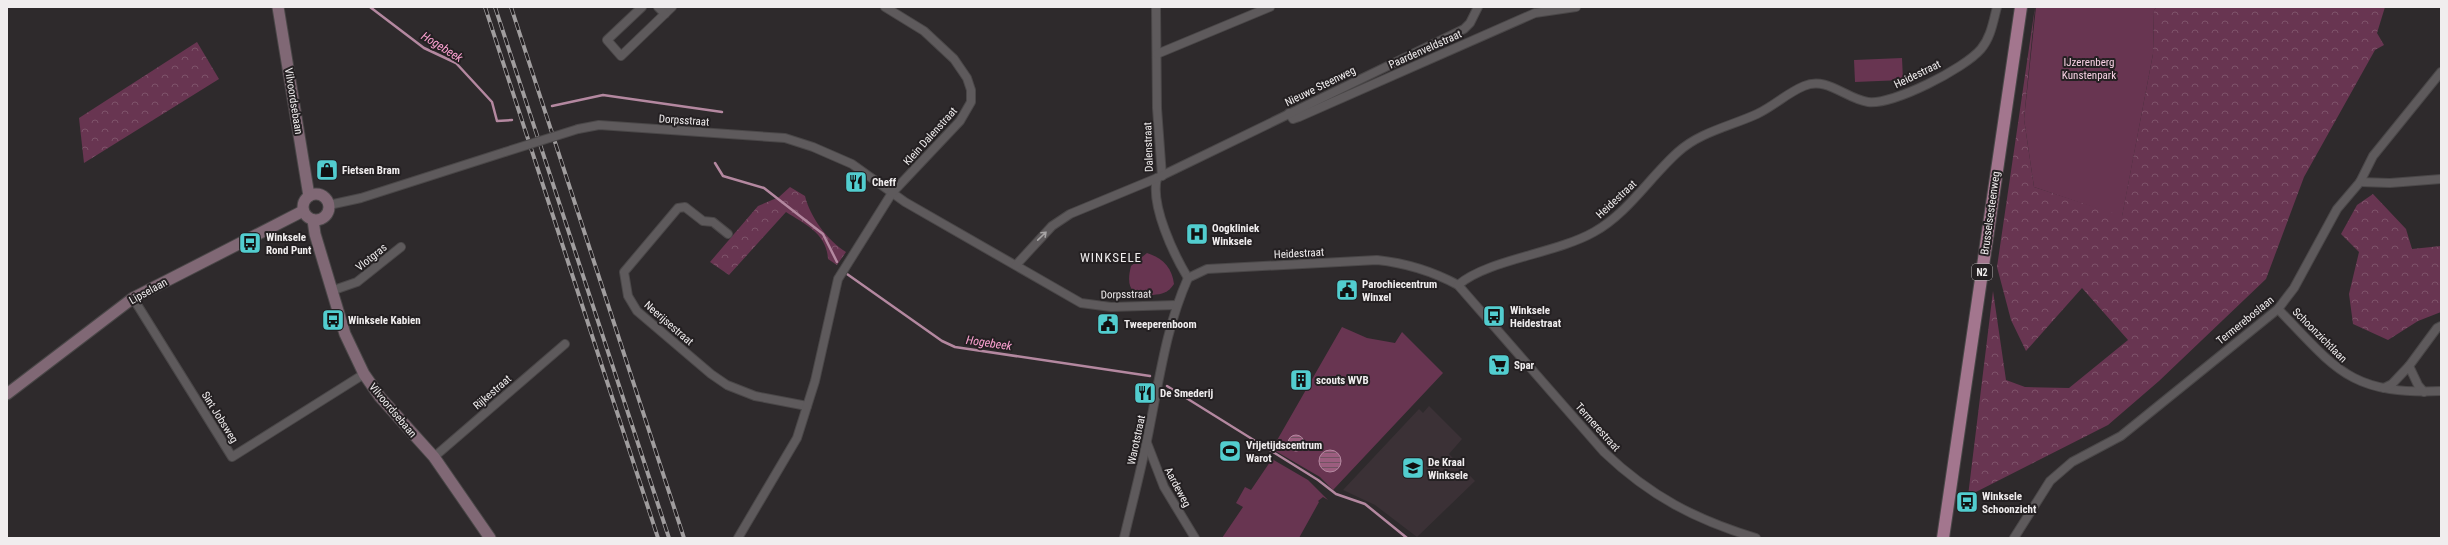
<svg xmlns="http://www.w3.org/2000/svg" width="2448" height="545" viewBox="0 0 2448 545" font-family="'Roboto Condensed',sans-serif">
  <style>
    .built { fill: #3b3136 }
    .green { fill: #683551 }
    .forest { fill: url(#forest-crowns) }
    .water { fill: url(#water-rules); stroke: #b488a0 }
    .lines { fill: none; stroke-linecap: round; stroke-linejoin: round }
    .stream { stroke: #b488a0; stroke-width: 2.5 }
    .street-casing { stroke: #4a4748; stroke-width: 10 }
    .secondary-casing { stroke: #4a4748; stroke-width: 13 }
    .primary-casing { stroke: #4a4748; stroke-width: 14 }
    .street { stroke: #5e5a5c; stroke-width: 8 }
    .secondary { stroke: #806875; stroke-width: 11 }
    .primary { stroke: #a3768e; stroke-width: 12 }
    .rail-casing { stroke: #a09d9e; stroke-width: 4 }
    .rail { stroke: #242022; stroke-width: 2.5; stroke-dasharray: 8; stroke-linecap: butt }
    .street-bridge-casing { stroke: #4a4748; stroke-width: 10; stroke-linecap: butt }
    .street-bridge { stroke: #5e5a5c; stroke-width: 8 }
    .oneway { stroke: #a7a4a5 }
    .labels { text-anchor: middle; stroke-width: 4; stroke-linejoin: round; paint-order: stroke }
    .shield { fill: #242022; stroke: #b3b0b1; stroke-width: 1 }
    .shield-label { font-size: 10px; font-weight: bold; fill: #f0edee }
    .street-label { font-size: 11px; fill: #f0edee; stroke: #242022 }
    .park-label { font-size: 11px; fill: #f7d1e3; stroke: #242022 }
    .poi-label { font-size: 11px; font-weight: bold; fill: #f0edee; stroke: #242022; text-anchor: start }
    .water-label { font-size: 12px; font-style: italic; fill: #fda2d2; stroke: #242022 }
    .quarter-label { font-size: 13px; letter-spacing: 1px; fill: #f0edee; stroke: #242022 }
  </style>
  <defs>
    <pattern id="forest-crowns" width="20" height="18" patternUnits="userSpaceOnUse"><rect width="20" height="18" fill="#683551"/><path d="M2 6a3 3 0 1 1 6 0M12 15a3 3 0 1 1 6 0" fill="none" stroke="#7e536a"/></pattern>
    <pattern id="water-rules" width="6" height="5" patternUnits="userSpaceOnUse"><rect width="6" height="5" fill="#9b5d7e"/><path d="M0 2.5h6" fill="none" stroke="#725262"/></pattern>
  </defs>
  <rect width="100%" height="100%" fill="#2e2a2c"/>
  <path class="built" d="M1429 406 1462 439 1449 454 1475 481 1417 537 1375 505 1343 490 1419 409 1423 413Z"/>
  <g class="green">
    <path d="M2036 7H2157L2154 10 2153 54 2122 217 2034 187 2024 119Z"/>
    <path d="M1902 58 1903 80 1855 82 1854 60Z"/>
    <path d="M1147 253C1163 258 1172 268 1174 284 1168 293 1162 294 1153 295 1130 297 1126 286 1131 266Z"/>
    <path d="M1342 327 1367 338 1395 343 1402 332 1443 373 1333 490 1320 477 1272 449Z"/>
    <path d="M1272 459 1308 480 1328 500 1323 497 1318 501 1319 502 1299 538H1222L1243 507 1236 503 1245 487 1251 490Z"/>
  </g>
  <g class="forest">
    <path d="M2035 7 2024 119 2034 187 2122 216 2153 54 2154 10 2157 7H2385L2377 33 2384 45 2375 50 2304 177 2266 279 2159 381 2108 425 1968 496 1993 291 2006 380 2025 387 2069 388 2128 340 2082 288 2026 351 2011 320 1997 267Z"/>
    <path d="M197 42 219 79 84 163 79 118Z"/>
    <path d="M790 187 805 196C810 217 828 241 846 252L837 265 828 259C827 234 805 224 786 212L729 275 710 262 758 206 779 197Z"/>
    <path d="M2373 194 2406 229 2412 249 2441 246V312L2418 321 2388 340 2353 324 2349 294 2359 252 2341 234 2357 205Z"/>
  </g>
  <g class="water">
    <circle cx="1296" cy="443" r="8"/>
    <circle cx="1330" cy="461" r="11"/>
  </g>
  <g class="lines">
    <g class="stream">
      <path d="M370 7 424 48 456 63 492 102 497 121 512 120"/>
      <path d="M552 106 603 95 722 112"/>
      <path d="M715 163 723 176 764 188 823 234 837 262"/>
      <path d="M847 274 942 341 955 347 1150 376"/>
      <path d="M1167 386 1318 480 1336 494 1365 504 1407 538"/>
    </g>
    <g class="street-casing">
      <g id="street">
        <path d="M642 7 607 40 621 56 672 7"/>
        <path d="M658 7 665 14"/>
        <path d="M1156 7 1157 108 1162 176"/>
        <path d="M1157 54 1270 7"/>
        <path d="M1289 113 1293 119 1299 117 1535 13 1576 7"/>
        <path d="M578 129 599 125 785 138 813 147 852 164 905 202 1081 303 1111 307 1176 305"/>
        <path d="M1157 178C1150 205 1174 255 1188 278"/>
        <path d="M2360 182 2390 183 2441 179"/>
        <path d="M329 205 361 198 505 152"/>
        <path d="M728 234 713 222 703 221 685 207 678 208 624 272 628 296 637 311 711 374 727 385 755 396 807 406"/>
        <path d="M1016 265 1052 226 1070 214 1157 178 1464 29 1470 23 1478 7"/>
        <path d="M1188 278 1207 269 1377 260C1406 263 1432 271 1458 285L1604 452C1650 496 1696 520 1756 538"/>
        <path d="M1458 285C1489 259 1555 254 1594 232 1628 213 1649 178 1678 152 1700 132 1731 126 1757 114 1774 106 1787 93 1804 86 1827 76 1846 99 1868 102 1893 105 1964 69 1981 49 1991 37 1993 22 1997 7"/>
        <path d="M331 291 357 282 401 247"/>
        <path d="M133 298 232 457 364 374"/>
        <path d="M2278 309C2336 369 2350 395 2441 391"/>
        <path d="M2409 366 2437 328 2441 326"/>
        <path d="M2384 388 2392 384 2409 366 2418 385 2424 392"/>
        <path d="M1147 443 1164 487 1195 538"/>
        <path d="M434 457 565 344"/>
        <path d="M738 538 797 438 815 381 838 279 892 193 960 121 971 102V90L967 78 954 59 924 31 885 7"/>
        <path d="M1124 538C1133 500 1143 463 1150 425 1160 375 1167 325 1188 278"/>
        <path d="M2014 538 2050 481 2072 462 2121 436 2278 309 2294 288 2337 209 2360 182 2373 156 2441 72"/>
      </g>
    </g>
    <g class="secondary-casing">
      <g id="secondary">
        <path d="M278 7 309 196"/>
        <circle cx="316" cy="207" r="13"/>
        <path d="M313 220 315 234 345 334 364 374 380 397 434 457 490 538"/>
        <path d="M7 394 133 298 303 211"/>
      </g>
    </g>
    <g class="primary-casing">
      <path id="primary" d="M1943 538 2021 7"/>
    </g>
    <use href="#street" class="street"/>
    <use href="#secondary" class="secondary"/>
    <use href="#primary" class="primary"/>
    <g class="rail-casing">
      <g id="rail">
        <path d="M485 7 658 538"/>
        <path d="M495 7 669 538"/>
        <path d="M511 7 684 538"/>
      </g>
    </g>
    <use href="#rail" class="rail"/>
    <g class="street-bridge-casing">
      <path id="street-bridge" d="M505 152 578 129"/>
    </g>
    <use href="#street-bridge" class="street-bridge"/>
  </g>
  <defs><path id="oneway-shaft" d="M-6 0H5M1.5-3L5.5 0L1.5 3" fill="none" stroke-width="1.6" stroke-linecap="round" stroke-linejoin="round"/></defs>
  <use class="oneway" href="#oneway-shaft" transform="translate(1042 236) rotate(-44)"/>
  <defs>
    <g id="shop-square" transform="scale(1.15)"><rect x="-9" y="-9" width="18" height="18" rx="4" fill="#52cdcf" stroke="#242022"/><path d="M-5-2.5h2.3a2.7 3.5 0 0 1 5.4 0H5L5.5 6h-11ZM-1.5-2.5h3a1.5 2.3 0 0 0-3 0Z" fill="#111"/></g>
    <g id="restaurant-square" transform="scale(1.15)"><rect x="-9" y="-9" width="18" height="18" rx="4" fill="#52cdcf" stroke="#242022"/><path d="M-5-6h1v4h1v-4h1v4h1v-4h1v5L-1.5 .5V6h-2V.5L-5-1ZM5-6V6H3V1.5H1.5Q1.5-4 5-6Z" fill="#111"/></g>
    <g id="hospital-square" transform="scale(1.15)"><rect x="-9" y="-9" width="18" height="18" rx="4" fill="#52cdcf" stroke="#242022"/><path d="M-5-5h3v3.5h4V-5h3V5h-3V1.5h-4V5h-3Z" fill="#111"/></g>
    <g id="bus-square" transform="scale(1.15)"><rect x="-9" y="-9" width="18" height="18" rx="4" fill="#52cdcf" stroke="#242022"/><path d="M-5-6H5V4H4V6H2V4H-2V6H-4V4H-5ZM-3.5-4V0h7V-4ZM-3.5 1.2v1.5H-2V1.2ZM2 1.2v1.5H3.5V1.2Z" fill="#111"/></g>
    <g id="civic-square" transform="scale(1.15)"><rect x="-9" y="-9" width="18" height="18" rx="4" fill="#52cdcf" stroke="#242022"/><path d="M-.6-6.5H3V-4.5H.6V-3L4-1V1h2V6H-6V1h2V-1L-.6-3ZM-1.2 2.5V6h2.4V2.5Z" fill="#111"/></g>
    <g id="supermarket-square" transform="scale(1.15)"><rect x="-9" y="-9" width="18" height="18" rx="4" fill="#52cdcf" stroke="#242022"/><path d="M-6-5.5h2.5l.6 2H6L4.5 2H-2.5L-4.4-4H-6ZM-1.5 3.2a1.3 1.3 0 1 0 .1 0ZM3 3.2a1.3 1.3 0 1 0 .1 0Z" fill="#111"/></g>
    <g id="building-square" transform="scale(1.15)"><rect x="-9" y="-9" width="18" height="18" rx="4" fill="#52cdcf" stroke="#242022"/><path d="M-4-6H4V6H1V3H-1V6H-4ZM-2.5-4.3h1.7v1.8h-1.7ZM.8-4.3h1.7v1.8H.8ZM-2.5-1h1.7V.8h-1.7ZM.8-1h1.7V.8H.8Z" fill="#111"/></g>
    <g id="stadium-square" transform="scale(1.15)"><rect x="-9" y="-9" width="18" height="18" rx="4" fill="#52cdcf" stroke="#242022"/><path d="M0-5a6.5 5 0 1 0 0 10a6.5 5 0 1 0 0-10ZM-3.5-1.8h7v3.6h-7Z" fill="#111"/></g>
    <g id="school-square" transform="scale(1.15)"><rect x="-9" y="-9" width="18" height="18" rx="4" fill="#52cdcf" stroke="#242022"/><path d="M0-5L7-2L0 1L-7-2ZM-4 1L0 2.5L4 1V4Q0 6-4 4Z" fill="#111"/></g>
  </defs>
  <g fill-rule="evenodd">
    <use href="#shop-square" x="327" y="170"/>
    <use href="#restaurant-square" x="856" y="182"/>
    <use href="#hospital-square" x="1197" y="234"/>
    <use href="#bus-square" x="250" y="243"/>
    <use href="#civic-square" x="1347" y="290"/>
    <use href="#bus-square" x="1494" y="316"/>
    <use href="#bus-square" x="333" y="320"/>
    <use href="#civic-square" x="1108" y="324"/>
    <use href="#supermarket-square" x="1499" y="365"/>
    <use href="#building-square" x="1301" y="380"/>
    <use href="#restaurant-square" x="1145" y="393"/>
    <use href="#stadium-square" x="1230" y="451"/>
    <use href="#school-square" x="1413" y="468"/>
    <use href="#bus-square" x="1967" y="502"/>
  </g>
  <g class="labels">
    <rect class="shield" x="1972" y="264" width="20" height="16" rx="3"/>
    <g class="shield-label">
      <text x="1982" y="276">N2</text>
    </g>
    <g class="street-label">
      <text transform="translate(1425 49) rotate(-24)" y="4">Paardenveldstraat</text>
      <text transform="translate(1917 74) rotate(-26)" y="4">Heidestraat</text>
      <text transform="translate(1320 86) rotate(-26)" y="4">Nieuwe Steenweg</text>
      <text transform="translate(294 101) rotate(81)" y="4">Vilvoordsebaan</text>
      <text transform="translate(684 120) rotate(4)" y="4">Dorpsstraat</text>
      <text transform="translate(930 136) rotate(-48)" y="4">Klein Dalenstraat</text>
      <text transform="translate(1148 147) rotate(-92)" y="4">Dalenstraat</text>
      <text transform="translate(1616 199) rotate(-43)" y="4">Heidestraat</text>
      <text transform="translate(1990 213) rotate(-82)" y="4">Brusselsesteenweg</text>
      <text transform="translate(1299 253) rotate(-3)" y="4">Heidestraat</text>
      <text transform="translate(371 257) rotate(-39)" y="4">Vlotgras</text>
      <text transform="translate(148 291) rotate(-29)" y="4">Lipselaan</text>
      <text transform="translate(1126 294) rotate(-1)" y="4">Dorpsstraat</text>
      <text transform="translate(2245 320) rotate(-39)" y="4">Termereboslaan</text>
      <text transform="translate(669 323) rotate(41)" y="4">Neerijsestraat</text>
      <text transform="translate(2320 335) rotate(45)" y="4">Schoonzichtlaan</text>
      <text transform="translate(492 392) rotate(-41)" y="4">Rijkestraat</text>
      <text transform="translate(393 410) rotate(50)" y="4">Vilvoordsebaan</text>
      <text transform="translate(220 417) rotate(58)" y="4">Sint Jobsweg</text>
      <text transform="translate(1598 427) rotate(48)" y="4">Termerestraat</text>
      <text transform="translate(1136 440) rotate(-78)" y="4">Warotstraat</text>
      <text transform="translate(1178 487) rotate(62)" y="4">Aardeweg</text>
    </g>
    <g class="park-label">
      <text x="2089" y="66">IJzerenberg<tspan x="2089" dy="13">Kunstenpark</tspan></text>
    </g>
    <g class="poi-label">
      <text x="342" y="174">Fietsen Bram</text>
      <text x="872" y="186">Cheff</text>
      <text x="1212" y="232">Oogkliniek<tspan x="1212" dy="13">Winksele</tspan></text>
      <text x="266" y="241">Winksele<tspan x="266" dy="13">Rond Punt</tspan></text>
      <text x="1362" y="288">Parochiecentrum<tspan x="1362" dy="13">Winxel</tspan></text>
      <text x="1510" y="314">Winksele<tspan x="1510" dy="13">Heidestraat</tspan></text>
      <text x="348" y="324">Winksele Kabien</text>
      <text x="1124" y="328">Tweeperenboom</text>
      <text x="1514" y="369">Spar</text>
      <text x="1316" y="384">scouts WVB</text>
      <text x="1160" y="397">De Smederij</text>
      <text x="1246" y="449">Vrijetijdscentrum<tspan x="1246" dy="13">Warot</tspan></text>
      <text x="1428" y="466">De Kraal<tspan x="1428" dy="13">Winksele</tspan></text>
      <text x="1982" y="500">Winksele<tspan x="1982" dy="13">Schoonzicht</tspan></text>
    </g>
    <g class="water-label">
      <text transform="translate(442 47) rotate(32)" y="4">Hogebeek</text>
      <text transform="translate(989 343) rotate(8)" y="4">Hogebeek</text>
    </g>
    <g class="quarter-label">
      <text x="1111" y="262">WINKSELE</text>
    </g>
  </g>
  <rect width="2448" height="545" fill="none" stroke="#f0edee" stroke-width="16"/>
</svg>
